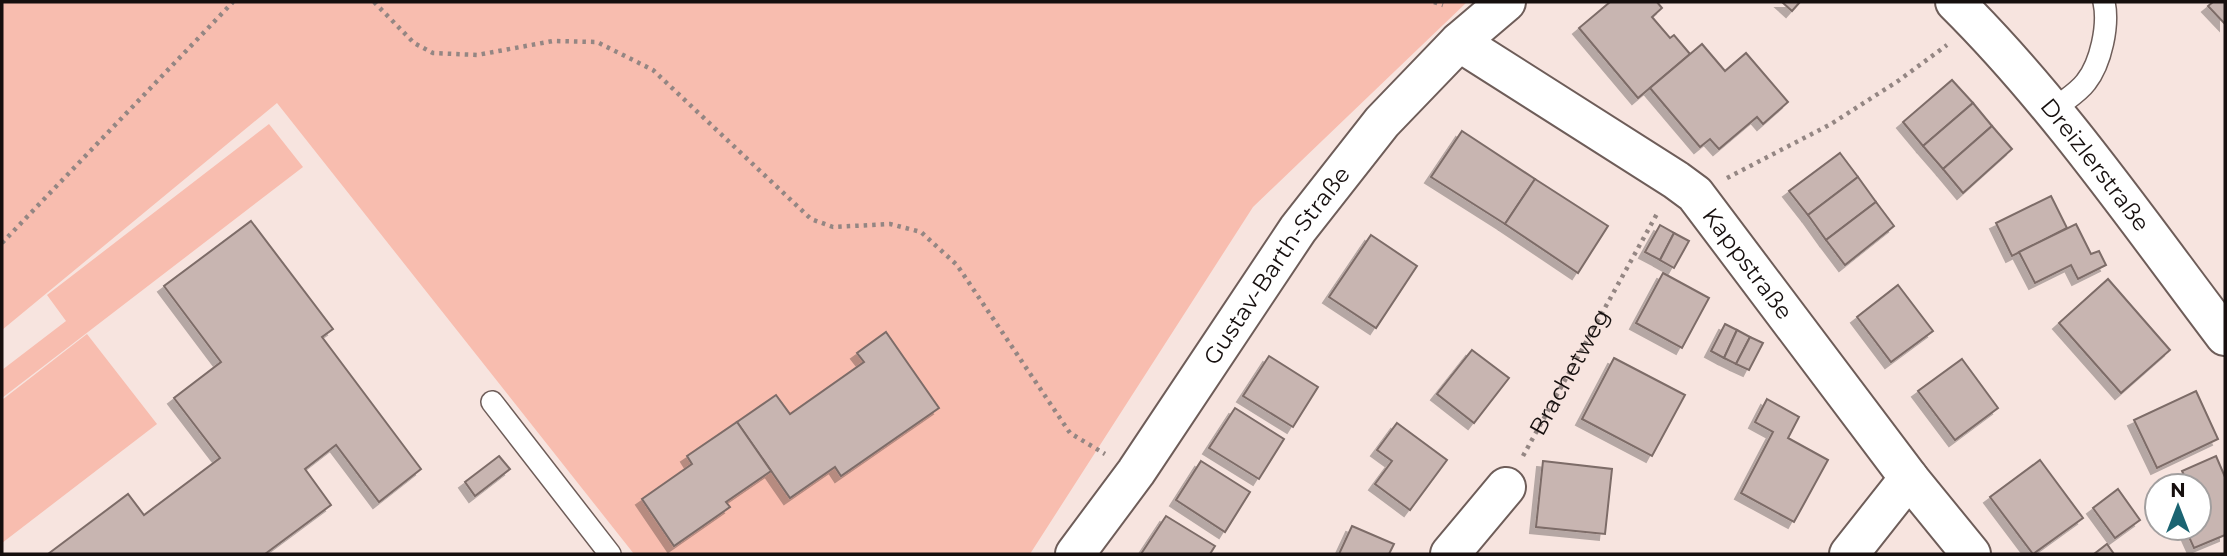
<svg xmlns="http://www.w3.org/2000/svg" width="2227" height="556" viewBox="0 0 2227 556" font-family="Montserrat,sans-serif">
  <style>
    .green { fill: #f8bdaf }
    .building { fill: #c8b5b1; stroke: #7d6c68; stroke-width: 2; filter: url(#shadow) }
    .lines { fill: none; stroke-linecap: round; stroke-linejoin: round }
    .lane-casing { stroke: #6e5d59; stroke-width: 24 }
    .street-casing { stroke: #6e5d59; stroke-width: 42 }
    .path { stroke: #948683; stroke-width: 4.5; stroke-dasharray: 3.5 5; stroke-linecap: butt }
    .lane { stroke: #fff; stroke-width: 21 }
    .street { stroke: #fff; stroke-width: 38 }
    .labels { text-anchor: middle; stroke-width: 5; stroke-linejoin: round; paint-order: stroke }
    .street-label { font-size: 23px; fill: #160f0e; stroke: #fff }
  </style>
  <defs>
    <filter id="shadow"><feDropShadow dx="-6" dy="6" stdDeviation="0" flood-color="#0004"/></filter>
  </defs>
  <rect width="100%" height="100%" fill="#f7e4df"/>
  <g class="green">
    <path d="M2 2H1467L1253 207 1030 554H634L277 103 2 330Z"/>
    <path d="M269 124 303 167 2 398V370L66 321 47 295Z"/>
    <path d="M87 334 157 424 2 543V400Z"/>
  </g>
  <g class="building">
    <path d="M1610 2H1657L1662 8 1652 17 1670 38 1674 35 1690 54 1638 98 1579 28Z"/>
    <path d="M1782 2H1800L1792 11Z"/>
    <path d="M2213 2H2225V24L2208 6Z"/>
    <path d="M1702 44 1725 71 1746 53 1788 102 1763 124 1757 117 1719 149 1710 139 1700 147 1650 88Z"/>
    <path d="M1952 80 1973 103 1923 146 1903 122Z"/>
    <path d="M1973 103 1992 126 1943 169 1923 146Z"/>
    <path d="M1992 126 2012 149 1963 193 1943 169Z"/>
    <path d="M1462 131 1535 179 1505 224 1431 177Z"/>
    <path d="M1840 153 1858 177 1808 215 1789 191Z"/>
    <path d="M1858 177 1876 202 1826 240 1808 215Z"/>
    <path d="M1535 179 1608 226 1578 273 1505 224Z"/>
    <path d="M2051 196 2067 228 2012 256 1996 223Z"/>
    <path d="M1876 202 1894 226 1845 265 1826 240Z"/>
    <path d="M251 221 333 329 322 337 421 469 379 502 336 445 305 469 331 505 265 554H48L128 494 144 515 220 458 174 398 221 362 164 286Z"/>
    <path d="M2076 224 2091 254 2099 251 2106 265 2078 279 2071 265 2035 283 2019 252Z"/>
    <path d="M1660 225 1674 233 1660 260 1645 252Z"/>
    <path d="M1674 233 1689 241 1674 268 1660 260Z"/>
    <path d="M1371 235 1417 266 1376 328 1329 297Z"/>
    <path d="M1663 273 1709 298 1682 348 1636 323Z"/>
    <path d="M2108 279 2170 350 2121 393 2059 323Z"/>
    <path d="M1898 285 1933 331 1891 362 1857 317Z"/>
    <path d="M1725 324 1737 330 1724 358 1711 351Z"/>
    <path d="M1737 330 1750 337 1736 364 1724 358Z"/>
    <path d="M886 332 939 408 841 476 835 467 790 498 737 422 776 395 790 414 864 362 857 353Z"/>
    <path d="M1750 337 1763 343 1749 370 1736 364Z"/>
    <path d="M1472 350 1509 378 1474 423 1437 394Z"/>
    <path d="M1269 356 1318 387 1293 427 1243 396Z"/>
    <path d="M1614 358 1685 395 1652 456 1582 419Z"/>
    <path d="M1962 359 1998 408 1955 440 1918 391Z"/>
    <path d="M2196 391 2218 439 2157 468 2134 420Z"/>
    <path d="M1767 399 1799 417 1788 438 1828 460 1794 522 1741 493 1773 432 1755 422Z"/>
    <path d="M1235 408 1284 439 1259 479 1209 448Z"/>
    <path d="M737 422 771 471 726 502 730 507 674 546 642 499 692 464 687 456Z"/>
    <path d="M1397 423 1447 460 1410 510 1375 484 1392 461 1377 450Z"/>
    <path d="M499 456 510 469 475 496 465 482Z"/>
    <path d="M2216 456 2225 477V535L2194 548 2185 528H2199V486H2189L2182 471Z"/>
    <path d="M2040 460 2083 518 2033 554 1990 497Z"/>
    <path d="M1201 461 1250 492 1225 532 1176 500Z"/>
    <path d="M1543 461 1612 469 1605 534 1536 527Z"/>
    <path d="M2118 489 2140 520 2115 538 2093 508Z"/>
    <path d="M1166 516 1215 546 1210 554H1141Z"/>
    <path d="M1352 526 1394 544 1389 554H1339Z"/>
    <path d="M2107 544 2114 554H2094Z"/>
  </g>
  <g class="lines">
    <g class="lane-casing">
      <g id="lane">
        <path d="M2052 111C2062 102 2078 93 2086 82 2101 63 2109 25 2104 2"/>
        <path d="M492 402 610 554"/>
      </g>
    </g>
    <g class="street-casing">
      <g id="street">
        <path id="s2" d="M1955 2C2055 101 2140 224 2225 336"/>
        <path id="s3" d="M1459 42 1676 180 1695 194 1909 478 1971 554"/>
        <path id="s4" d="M1075 554 1136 472 1298 229 1382 122 1459 42 1506 2"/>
        <path d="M1450 554 1506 487"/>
        <path d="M1849 554 1909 478"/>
      </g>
    </g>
    <g class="path">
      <path d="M374 2 414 43 433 53 477 55 553 41 597 42 653 70 811 219 833 227 890 224 921 232 957 265 1070 433 1105 454"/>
      <path d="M1434 2 1443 5"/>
      <path d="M1727 178 1831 124 1898 81 1947 45"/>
      <path d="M2 243 233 2"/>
      <path id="s1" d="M1523 456 1658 212"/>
    </g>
    <use href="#lane" class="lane"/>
    <use href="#street" class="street"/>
  </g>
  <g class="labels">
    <g class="street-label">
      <text dy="8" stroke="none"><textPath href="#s2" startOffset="215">Dreizlerstraße</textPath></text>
      <text dy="8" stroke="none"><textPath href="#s3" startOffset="368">Kappstraße</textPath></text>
      <text dy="8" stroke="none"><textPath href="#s4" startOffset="352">Gustav-Barth-Straße</textPath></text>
      <text dy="8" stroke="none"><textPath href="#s1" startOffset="96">Brachetweg</textPath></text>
    </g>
  </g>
  <rect width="2227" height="556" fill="none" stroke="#160f0e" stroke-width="7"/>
  <g transform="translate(2178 507)"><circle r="33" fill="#ffffff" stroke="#a29f9f" stroke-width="2"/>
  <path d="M0-5L12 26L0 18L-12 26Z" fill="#1b6472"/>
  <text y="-10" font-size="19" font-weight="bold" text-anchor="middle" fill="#160f0e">N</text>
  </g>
</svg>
